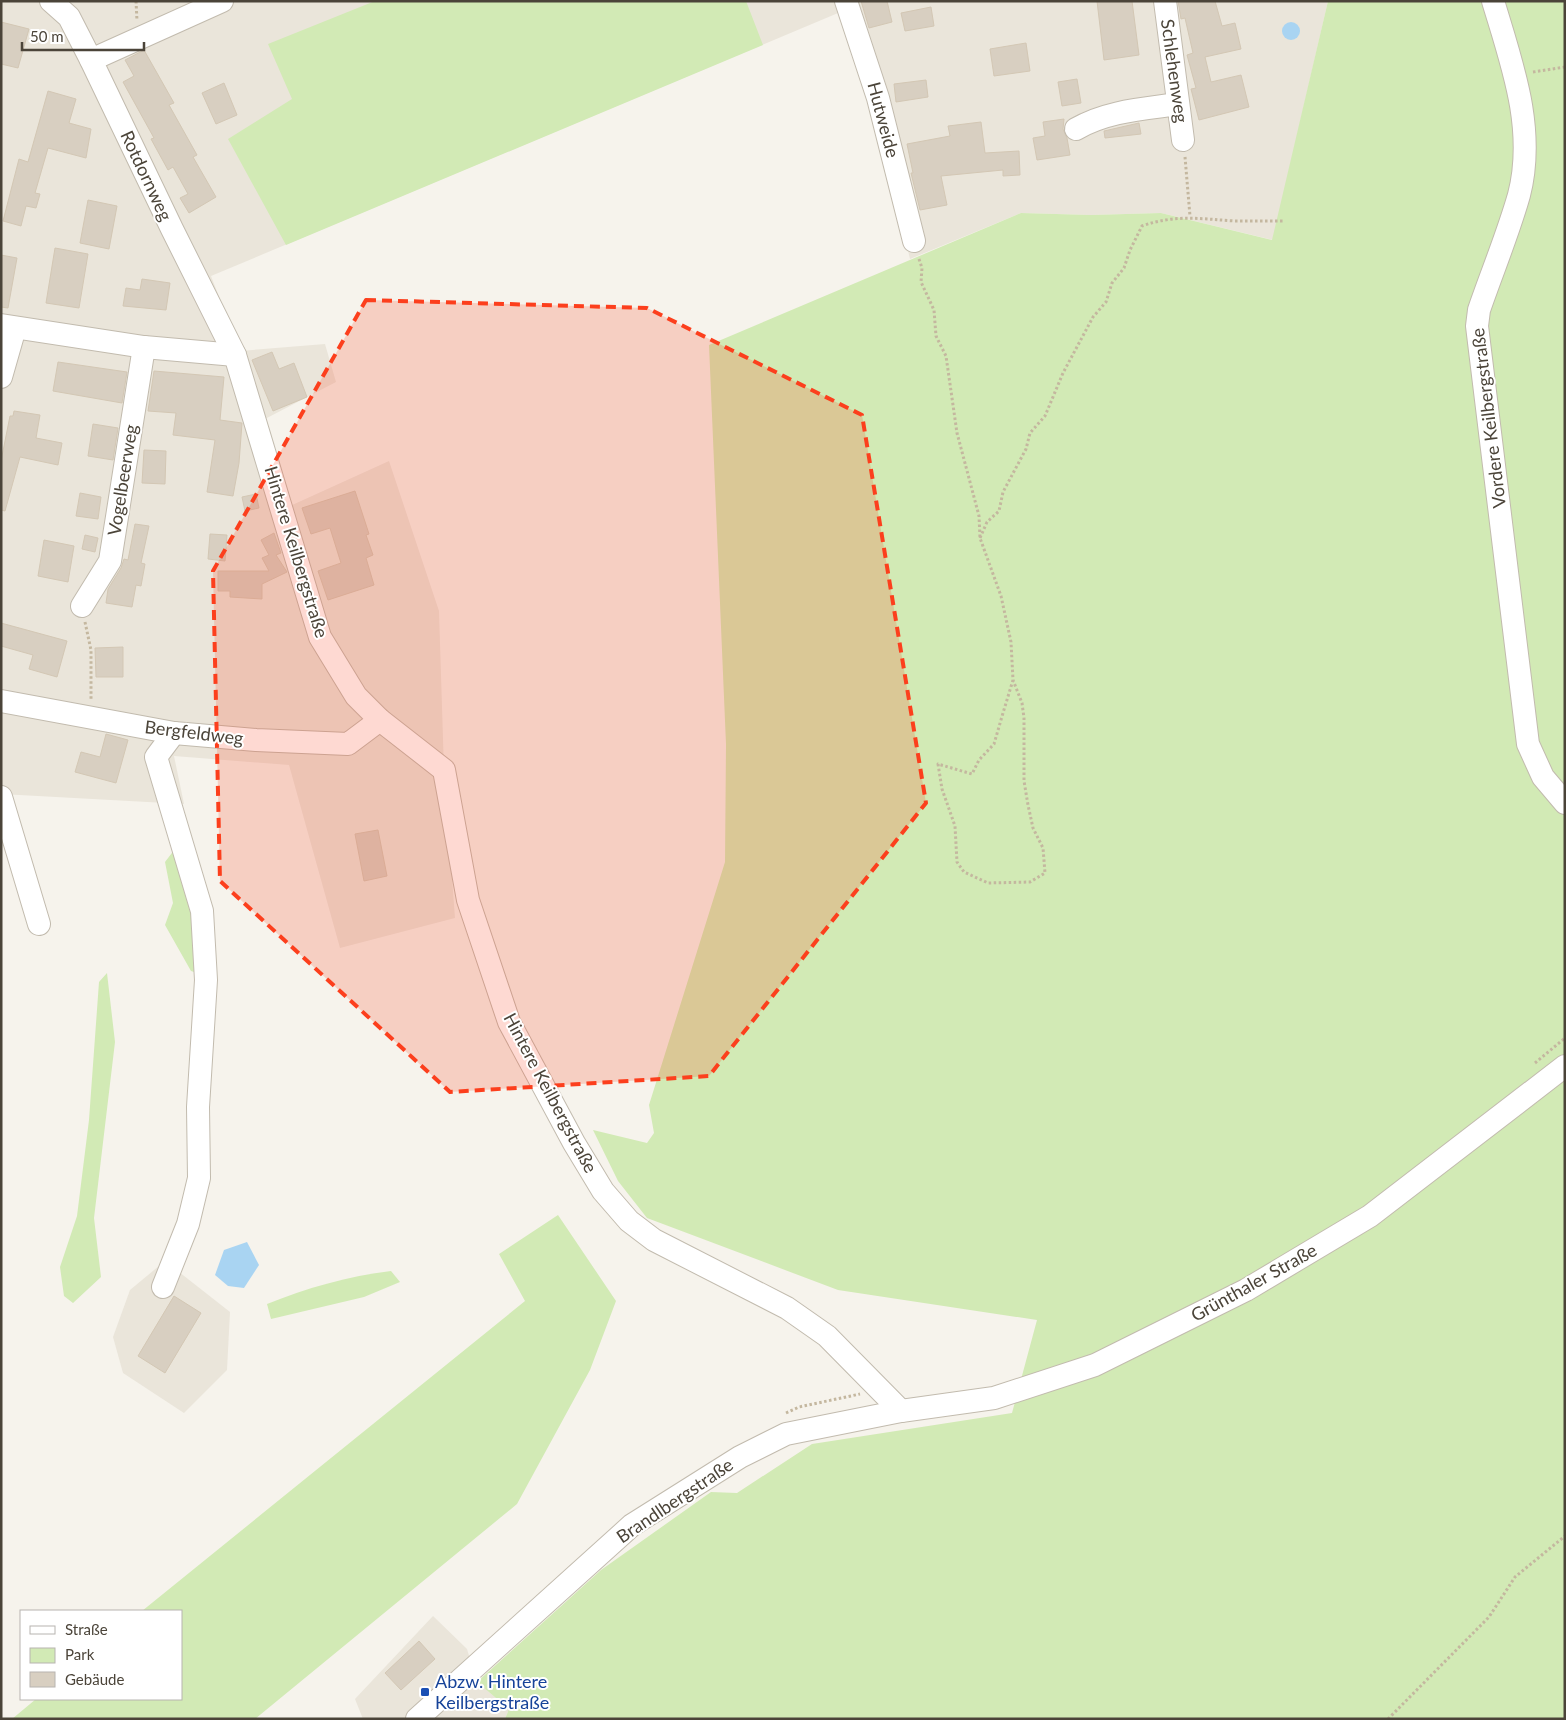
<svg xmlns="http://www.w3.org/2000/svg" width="1566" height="1720" viewBox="0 0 1566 1720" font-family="Lato,sans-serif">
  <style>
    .residential { fill: #eae5da }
    .green { fill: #d2eab5 }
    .water { fill: #a9d4f2 }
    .building { fill: #d8cfc1; stroke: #d3c7b4 }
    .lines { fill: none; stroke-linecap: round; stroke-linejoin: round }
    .minor-casing { stroke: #c2bbae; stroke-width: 24 }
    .path { stroke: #c4b79f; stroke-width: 3; stroke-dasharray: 2.5 2.5; stroke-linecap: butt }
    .minor { stroke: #fff; stroke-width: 22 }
    .marked { fill: #fc3f1d; fill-opacity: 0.2; stroke: #fc3f1d; stroke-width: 4; stroke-dasharray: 10 6; stroke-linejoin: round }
    .transit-dot { fill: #1a4fb4; stroke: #fff; stroke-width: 2 }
    .labels { text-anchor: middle; stroke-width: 4; stroke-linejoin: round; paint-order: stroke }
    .street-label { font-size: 18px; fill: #4b4439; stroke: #fff }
    .transit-label { font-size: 18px; fill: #164399; stroke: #fff; text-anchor: start }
  </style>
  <rect width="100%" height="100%" fill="#f6f3ec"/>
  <g class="residential">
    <path d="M1 1H1328L1273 240 1161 213 1091 215 1021 213 910 259 850 8 211 276 240 351 325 344 336 382 265 419 290 506 389 461 439 611 444 770 455 918 340 948 289 765 174 756 184 804 1 794Z"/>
    <path d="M165 1261 230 1312 227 1370 184 1413 123 1373 113 1337 130 1290Z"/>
    <path d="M433 1616 467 1649 477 1682 509 1709 505 1719H363L355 1699Z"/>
  </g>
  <g class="green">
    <path d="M375 1H746L763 45 286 245 228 139 292 99 268 44Z"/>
    <path d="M1328 1H1565V1719H505L509 1709 477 1682 601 1570 711 1492 737 1493 812 1444 1012 1413 1037 1320 838 1290 647 1218 618 1181 593 1130 647 1143 654 1133 649 1105 725 862 726 744 709 345 1021 213 1091 215 1161 213 1272 240Z"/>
    <path d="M178 845 195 919 200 974 191 971 165 925 173 903 165 862Z"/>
    <path d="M107 973 115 1042 94 1218 101 1277 73 1303 64 1296 60 1267 77 1216 89 1120 99 982Z"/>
    <path d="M558 1215 616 1301 590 1370 517 1504 255 1719H12L36 1699H181V1611H142L525 1301 499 1254Z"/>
    <path d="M391 1271 400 1282 364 1297 271 1319 267 1304C307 1288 348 1276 391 1271Z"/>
  </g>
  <g class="water">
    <circle cx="1291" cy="31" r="9"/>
    <path d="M247 1242 259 1265 244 1288 228 1286 215 1275 224 1250Z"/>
  </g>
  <g class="building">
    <path d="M861 1H887L892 22 869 28Z"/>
    <path d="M1097 1H1132L1139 55 1104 60Z"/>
    <path d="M1178 1H1215L1222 26 1235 23 1241 49 1205 57 1211 82 1241 75 1249 107 1199 120 1191 89 1196 88 1187 55 1193 53 1185 18 1181 19Z"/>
    <path d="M931 7 934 26 905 31 901 13Z"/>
    <path d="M1 22 29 29 18 68 1 64Z"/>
    <path d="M1026 43 1030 71 994 76 990 49Z"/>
    <path d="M144 50 174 103 169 105 197 155 193 157 216 197 189 213 180 198 188 194 173 167 168 170 151 139 154 138 123 82 134 76 125 60Z"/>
    <path d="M1077 79 1081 103 1062 106 1058 82Z"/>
    <path d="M926 80 928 97 896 102 894 84Z"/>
    <path d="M224 83 237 115 216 124 202 93Z"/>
    <path d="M48 91 76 99 69 123 91 129 86 158 48 148 35 193 40 194 36 208 26 206 21 226 3 221 19 159 28 162Z"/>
    <path d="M1064 119 1063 129 1067 138 1070 155 1037 160 1033 138 1045 136 1043 122Z"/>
    <path d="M981 122 985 153 1019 151 1020 175 1003 176V170L941 176 947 205 920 210 911 173H913L907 144 950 136 948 126Z"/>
    <path d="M1139 123 1141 134 1105 138 1104 131Z"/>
    <path d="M88 200 117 206 109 249 80 243Z"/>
    <path d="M55 248 88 254 79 308 46 303Z"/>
    <path d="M1 255 17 258 8 308 1 307Z"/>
    <path d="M142 279 170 283 166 310 123 306 126 288 140 290Z"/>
    <path d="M272 352 279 369 294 363 307 397 273 411 252 360Z"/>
    <path d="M58 362 127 372 122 403 53 391Z"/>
    <path d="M154 371 224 377 220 420 242 423 239 463 233 496 207 492 215 440 173 435 176 413 148 411Z"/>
    <path d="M14 411 40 415 36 438 62 443 58 465 20 457 5 511 1 510V461L10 416H13Z"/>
    <path d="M93 424 118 428 113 460 88 456Z"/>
    <path d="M144 450 166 451 165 484 142 483Z"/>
    <path d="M355 491 369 534 366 535 373 555 366 558 374 585 328 600 318 571 341 563 330 528 311 534 302 508Z"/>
    <path d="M80 493 101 497 98 519 76 516Z"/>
    <path d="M256 494 259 508 245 511 242 497Z"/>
    <path d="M135 524 149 526 141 563 145 564 141 586 136 585 132 607 106 603 108 589 121 568 124 559 128 560Z"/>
    <path d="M274 533 281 553 276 555 287 572 262 584V599L230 597V591H218V571H269L262 558 269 555 261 540Z"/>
    <path d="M210 534 227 535 225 561 208 559Z"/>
    <path d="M85 535 98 538 95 552 82 549Z"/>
    <path d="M44 540 74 546 68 582 38 576Z"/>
    <path d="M1 623 67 641 57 677 29 669 33 655 1 646Z"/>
    <path d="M123 647V677H96L95 648Z"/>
    <path d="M106 734 128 740 116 783 75 772 81 752 100 757Z"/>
    <path d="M378 830 387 876 364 881 355 834Z"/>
    <path d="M174 1296 201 1313 165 1373 138 1356Z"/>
    <path d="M419 1641 435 1659 401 1690 385 1673Z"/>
  </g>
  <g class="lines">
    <g class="minor-casing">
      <g id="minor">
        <path d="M51 1 69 17 91 60 172 229 235 355 320 637 356 696 380 720 444 770 468 900 509 1022 574 1143 603 1191 629 1221 654 1240 787 1308 827 1336 901 1411"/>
        <path d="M846 1 878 98 914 241"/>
        <path d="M1165 1 1183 140"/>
        <path d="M1493 1C1512 64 1536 129 1519 195 1508 234 1492 272 1479 310L1477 326 1528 744 1543 777 1565 803"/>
        <path d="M91 60 222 1"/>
        <path d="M1076 129C1107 111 1143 109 1178 104"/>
        <path d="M1 325 144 347 235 355"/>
        <path d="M1 377 15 328"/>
        <path d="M82 606 110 561 144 347"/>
        <path d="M1 701 174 733 256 740 348 744 380 720"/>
        <path d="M1 797 39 924"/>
        <path d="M163 1287 188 1224 199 1178 198 1107 206 980 202 911 156 757 174 733"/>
        <path d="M417 1719 632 1525 740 1457 786 1434 901 1411 994 1398 1095 1365 1246 1290 1370 1216 1565 1066"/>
      </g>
    </g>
    <g class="path">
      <path d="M136 1 137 21"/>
      <path d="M1533 72 1565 67"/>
      <path d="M1185 157 1190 216"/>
      <path d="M919 259 922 268 921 282 934 310 936 336 946 356 957 433 979 516 980 538 1001 596 1011 642 1013 680 1003 713 994 744 979 760 972 774 938 764 942 789 955 826 957 862 964 872 988 883 1030 882 1045 873 1043 848 1033 828 1028 805 1024 781V718L1022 703 1013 680"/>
      <path d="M980 538 987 522 999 511 1003 492 1026 449 1030 433 1045 416 1063 373 1093 317 1106 302 1112 283 1124 268 1130 250 1142 226C1176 214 1201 219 1235 221 1251 221 1267 221 1283 221"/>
      <path d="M85 622 91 650V700"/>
      <path d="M1535 1063 1565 1038"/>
      <path d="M786 1413 799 1407 860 1394"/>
      <path d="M1388 1719 1489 1617 1515 1577 1565 1536"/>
    </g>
    <use href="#minor" class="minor"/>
  </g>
  <path class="marked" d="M366 300 647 308 862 415 926 803 709 1076 450 1092 220 881 213 571Z"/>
  <rect class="transit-dot" x="420" y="1687" width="10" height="10" rx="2.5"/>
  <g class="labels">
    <g class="street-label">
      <text transform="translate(1174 71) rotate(82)" y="6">Schlehenweg</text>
      <text transform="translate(883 120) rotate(75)" y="6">Hutweide</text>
      <text transform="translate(146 176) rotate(65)" y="6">Rotdornweg</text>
      <text transform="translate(1489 418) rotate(-97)" y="6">Vordere Keilbergstraße</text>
      <text transform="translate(123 480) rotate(-81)" y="6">Vogelbeerweg</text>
      <text transform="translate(296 552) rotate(73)" y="6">Hintere Keilbergstraße</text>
      <text transform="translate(194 733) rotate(7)" y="6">Bergfeldweg</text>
      <text transform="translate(550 1093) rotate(62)" y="6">Hintere Keilbergstraße</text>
      <text transform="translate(1254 1283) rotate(-29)" y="6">Grünthaler Straße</text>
      <text transform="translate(675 1501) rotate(-34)" y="6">Brandlbergstraße</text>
    </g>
    <g class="transit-label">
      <text x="435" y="1688">Abzw. Hintere<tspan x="435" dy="21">Keilbergstraße</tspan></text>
    </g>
  </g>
  <rect width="1566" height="1720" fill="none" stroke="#4b4439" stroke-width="5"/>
  <rect x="20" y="1610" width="162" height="90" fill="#ffffff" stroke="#b7b4b0"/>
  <rect x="30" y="1626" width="25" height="8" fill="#ffffff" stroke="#b7b4b0"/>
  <text x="65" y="1635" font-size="15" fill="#4b4439">Straße</text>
  <rect x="30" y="1648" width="25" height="15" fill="#d2eab5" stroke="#b7b4b0"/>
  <text x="65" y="1660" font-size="15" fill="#4b4439">Park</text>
  <rect x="30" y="1672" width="25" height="15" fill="#d8cfc1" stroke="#b7b4b0"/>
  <text x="65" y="1685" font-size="15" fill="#4b4439">Gebäude</text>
  <path d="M22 42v8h122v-8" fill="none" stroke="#4b4439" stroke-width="2.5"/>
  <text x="30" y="42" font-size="15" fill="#4b4439" stroke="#ffffff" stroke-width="4" paint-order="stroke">50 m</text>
</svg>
